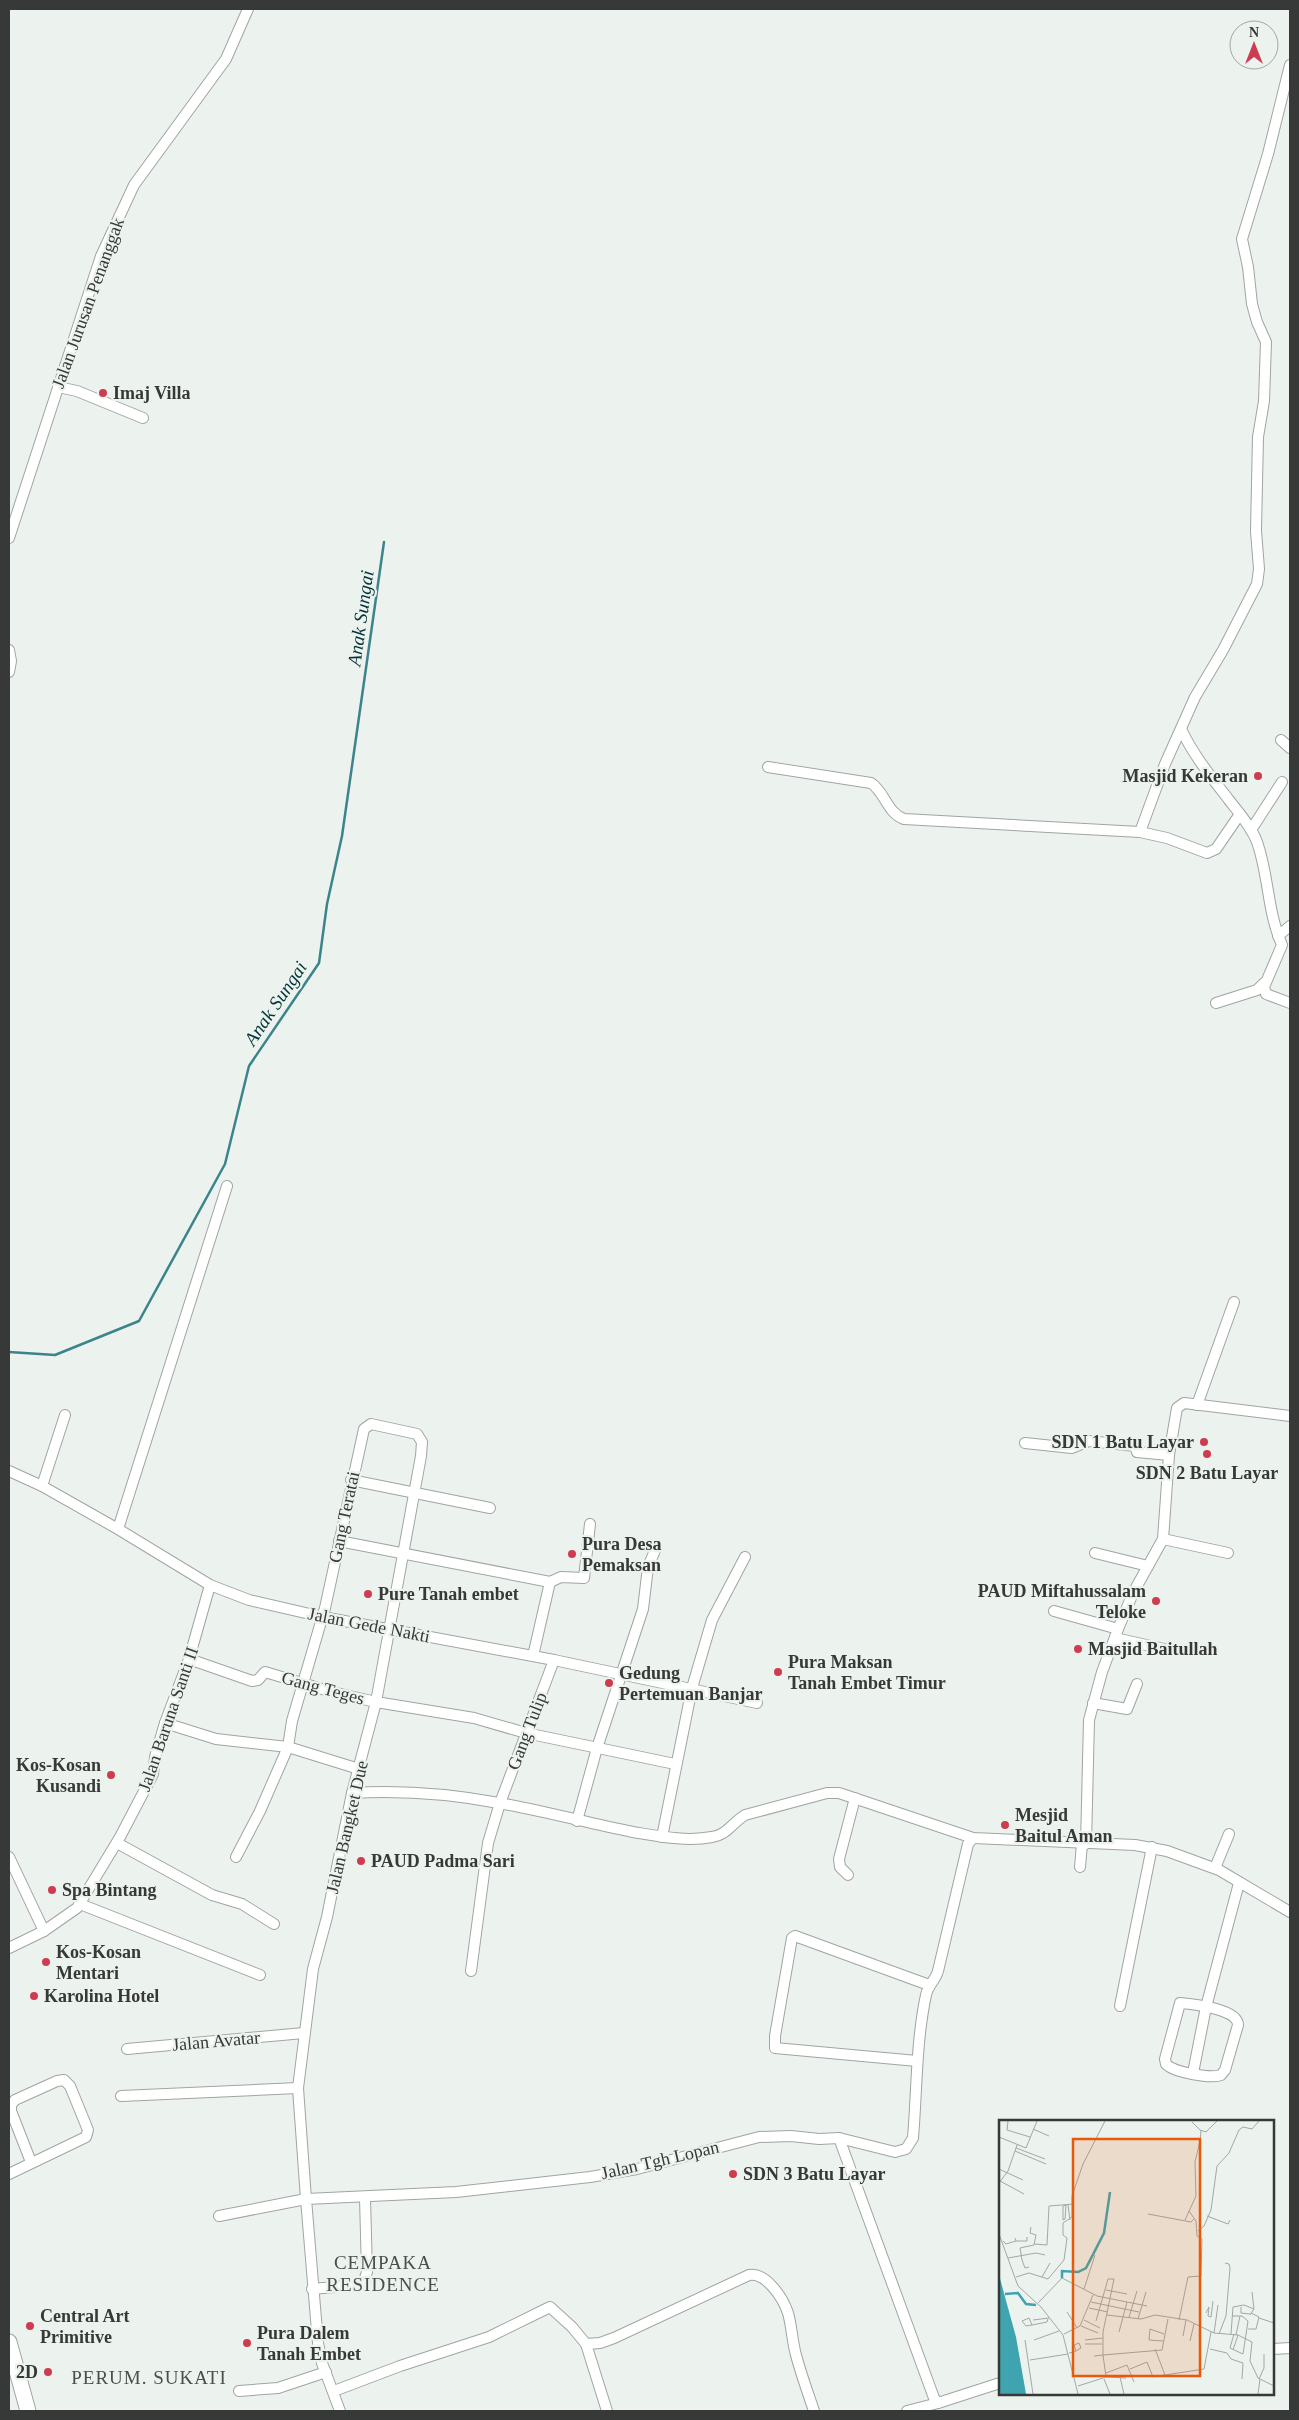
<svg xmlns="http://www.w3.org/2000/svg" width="1299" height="2420" viewBox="0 0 1299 2420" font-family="Georgia,serif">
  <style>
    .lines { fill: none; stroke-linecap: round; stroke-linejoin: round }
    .stream { stroke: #3c848c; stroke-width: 2.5 }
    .minor-casing { stroke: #a0a5a1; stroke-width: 12 }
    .highway-casing { stroke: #a0a5a1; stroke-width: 17 }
    .minor { stroke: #fff; stroke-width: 10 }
    .highway { stroke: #fff; stroke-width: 15 }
    .poi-dot { fill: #cd3c51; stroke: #ecf2ed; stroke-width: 2 }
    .labels { text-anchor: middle; stroke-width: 4.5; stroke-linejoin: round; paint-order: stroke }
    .street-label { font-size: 18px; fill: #363937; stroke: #ecf2ed }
    .poi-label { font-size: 18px; font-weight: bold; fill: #363937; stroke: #ecf2ed; text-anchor: start }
    .water-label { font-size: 19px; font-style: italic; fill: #023439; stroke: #ecf2ed }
    .neighbourhood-label { font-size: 19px; letter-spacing: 1px; fill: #4b4f4c; stroke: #ecf2ed }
    .inset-river { fill: none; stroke: #3fa4b0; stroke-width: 2.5 }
    .inset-road { fill: none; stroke: #a3a8a4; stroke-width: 1 }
    .view { fill: #e8590c; fill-opacity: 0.15; stroke: #e8590c; stroke-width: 2.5 }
    .inset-edge { fill: none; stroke: #363937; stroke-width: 2.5 }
  </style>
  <rect width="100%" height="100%" fill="#ecf2ed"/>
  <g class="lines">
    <path class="stream" d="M9 1352 55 1355 139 1321 225 1164 249 1066 319 963 327 904 342 836 384 542"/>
    <g class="minor-casing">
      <g id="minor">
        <path d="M58 387 77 391 143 418"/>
        <path d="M9 538 101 256 134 185 226 59 248 9"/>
        <path d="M9 650 11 661 9 672"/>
        <path d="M1182 731C1194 756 1212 778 1229 800 1239 813 1251 826 1257 842 1269 876 1267 911 1282 945L1264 987 1266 994 1290 1003"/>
        <path d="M1281 740 1290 748"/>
        <path d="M768 767 871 783C885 792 887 813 904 819L1140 832 1167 838 1207 853 1216 849 1240 814"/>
        <path d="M1251 830 1282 782"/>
        <path d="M1140 832 1165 764 1195 697 1223 650 1257 584 1259 569 1256 531 1258 437 1264 401 1266 342 1257 322 1252 304 1248 267 1242 239 1268 154 1290 65"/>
        <path d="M1278 936 1290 926"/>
        <path d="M1216 1003 1257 990 1264 983"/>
        <path d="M1197 1405 1234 1302"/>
        <path d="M1025 1443 1072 1448 1089 1441 1135 1446 1137 1452 1169 1455"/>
        <path d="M9 1471 42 1486 118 1529 210 1585 249 1600 323 1617 554 1660 757 1703"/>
        <path d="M351 1480 490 1508"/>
        <path d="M42 1486 65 1415"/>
        <path d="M118 1529 227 1186"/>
        <path d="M1163 1539 1228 1553"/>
        <path d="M339 1541 550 1582"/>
        <path d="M1095 1553 1148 1566"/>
        <path d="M550 1582 561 1577 584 1578 590 1524"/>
        <path d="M1054 1611 1118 1629"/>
        <path d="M1115 1638 1173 1651"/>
        <path d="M533 1656 550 1582"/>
        <path d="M189 1659 252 1681 258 1680 265 1672 332 1692 376 1702 474 1718 526 1733 675 1764"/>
        <path d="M1093 1703 1127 1709 1137 1684"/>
        <path d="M165 1723 216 1739 288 1747 359 1769"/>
        <path d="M352 1793C401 1790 451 1794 499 1803 544 1811 588 1823 633 1832 658 1836 686 1842 712 1837 727 1835 732 1823 745 1815L827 1793H839L973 1838 1135 1845 1167 1851 1219 1870 1290 1912"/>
        <path d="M577 1821 597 1748 643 1609 648 1567 656 1548"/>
        <path d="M662 1837 692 1688 712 1620 745 1557"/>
        <path d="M117 1843 212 1895 242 1904 274 1924"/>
        <path d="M1086 1844 1089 1720 1102 1672 1118 1629 1133 1593 1163 1539 1169 1455 1177 1408 1184 1403 1290 1416"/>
        <path d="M9 1857 44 1931"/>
        <path d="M1080 1867 1082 1844"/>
        <path d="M1215 1868 1229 1834"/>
        <path d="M848 1875 840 1867 839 1859 855 1798"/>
        <path d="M80 1904 260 1975"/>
        <path d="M9 1948 44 1931 77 1908 120 1837 153 1774 155 1757 165 1723 189 1659 210 1585"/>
        <path d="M471 1971 488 1843 500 1803 554 1660"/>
        <path d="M1180 2003C1193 2004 1238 2009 1238 2025L1225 2070 1221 2075C1211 2079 1173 2072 1166 2064L1165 2059Z"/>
        <path d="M1120 2006 1152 1847"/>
        <path d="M127 2049 304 2033"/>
        <path d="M917 2061 775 2048V2036L792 1938 795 1936 929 1985"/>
        <path d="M1193 2073 1206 2007 1239 1883"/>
        <path d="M121 2096 298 2088"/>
        <path d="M839 2138 934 2398 938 2403 1000 2383"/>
        <path d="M9 2174 86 2137 88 2130 70 2086 64 2080 57 2081 15 2100 11 2105V2111L31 2162"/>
        <path d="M219 2216 306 2199 298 2088 313 1969 327 1917 352 1793 376 1702 421 1456 422 1442 417 1434 371 1424 364 1429 325 1608 292 1721 288 1747 260 1811 236 1857"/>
        <path d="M312 2289 357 2285 364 2281 367 2272 365 2198"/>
        <path d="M586 2344 600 2343 614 2338 749 2275C766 2272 783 2298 788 2313 792 2327 792 2341 796 2355 801 2374 808 2393 814 2411"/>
        <path d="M1273 2349 1290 2348"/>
        <path d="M239 2391 278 2388 326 2372"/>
        <path d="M334 2391 400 2366 489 2337 550 2307 572 2327 586 2344 607 2411"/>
        <path d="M340 2411 322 2363 318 2343 306 2199 456 2192 590 2177 637 2169 759 2137 791 2136 819 2139 839 2138 895 2152 906 2149 913 2138C917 2090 916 2042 926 1995 928 1985 935 1981 938 1971L968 1844 973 1838"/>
        <path d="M907 2411 938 2403"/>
      </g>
    </g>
    <g class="highway-casing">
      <path id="highway" d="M9 2342 28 2411"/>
    </g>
    <use href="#minor" class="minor"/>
    <use href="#highway" class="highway"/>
  </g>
  <g class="poi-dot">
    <circle cx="103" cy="393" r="5"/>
    <circle cx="1258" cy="776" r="5"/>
    <circle cx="1204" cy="1442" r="5"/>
    <circle cx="1207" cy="1454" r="5"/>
    <circle cx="572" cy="1554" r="5"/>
    <circle cx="368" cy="1594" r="5"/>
    <circle cx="1156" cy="1601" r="5"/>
    <circle cx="1078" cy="1649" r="5"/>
    <circle cx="778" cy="1672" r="5"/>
    <circle cx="609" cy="1683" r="5"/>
    <circle cx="111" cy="1775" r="5"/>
    <circle cx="1005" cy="1825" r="5"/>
    <circle cx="361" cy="1861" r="5"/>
    <circle cx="52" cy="1890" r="5"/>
    <circle cx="46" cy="1962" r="5"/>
    <circle cx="34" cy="1996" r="5"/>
    <circle cx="733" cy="2174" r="5"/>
    <circle cx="30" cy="2326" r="5"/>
    <circle cx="247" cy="2343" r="5"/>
    <circle cx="48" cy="2372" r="5"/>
  </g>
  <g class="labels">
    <g class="street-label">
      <text transform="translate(88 303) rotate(-70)" y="6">Jalan Jurusan Penanggak</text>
      <text transform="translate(344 1517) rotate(-78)" y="6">Gang Teratai</text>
      <text transform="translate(369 1625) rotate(11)" y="6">Jalan Gede Nakti</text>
      <text transform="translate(323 1688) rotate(15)" y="6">Gang Teges</text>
      <text transform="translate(168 1719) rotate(-71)" y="6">Jalan Baruna Santi II</text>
      <text transform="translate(527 1731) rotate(-69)" y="6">Gang Tulip</text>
      <text transform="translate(347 1827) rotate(-77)" y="6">Jalan Bangket Due</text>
      <text transform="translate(216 2041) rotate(-5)" y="6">Jalan Avatar</text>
      <text transform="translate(660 2160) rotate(-13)" y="6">Jalan Tgh Lopan</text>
    </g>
    <g class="poi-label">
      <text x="113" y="399">Imaj Villa</text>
      <text x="1248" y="782" text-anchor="end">Masjid Kekeran</text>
      <text x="1194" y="1448" text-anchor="end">SDN 1 Batu Layar</text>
      <text x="1207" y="1479" text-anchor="middle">SDN 2 Batu Layar</text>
      <text x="582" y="1550">Pura Desa<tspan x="582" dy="21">Pemaksan</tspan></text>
      <text x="1146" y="1597" text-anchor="end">PAUD Miftahussalam<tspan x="1146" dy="21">Teloke</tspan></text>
      <text x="378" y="1600">Pure Tanah embet</text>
      <text x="1088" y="1655">Masjid Baitullah</text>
      <text x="788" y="1668">Pura Maksan<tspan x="788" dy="21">Tanah Embet Timur</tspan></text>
      <text x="619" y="1679">Gedung<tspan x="619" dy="21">Pertemuan Banjar</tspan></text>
      <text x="101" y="1771" text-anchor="end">Kos-Kosan<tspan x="101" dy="21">Kusandi</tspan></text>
      <text x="1015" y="1821">Mesjid<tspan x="1015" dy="21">Baitul Aman</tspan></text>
      <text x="371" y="1867">PAUD Padma Sari</text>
      <text x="62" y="1896">Spa Bintang</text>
      <text x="56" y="1958">Kos-Kosan<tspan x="56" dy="21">Mentari</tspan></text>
      <text x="44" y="2002">Karolina Hotel</text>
      <text x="743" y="2180">SDN 3 Batu Layar</text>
      <text x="40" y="2322">Central Art<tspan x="40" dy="21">Primitive</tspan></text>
      <text x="257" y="2339">Pura Dalem<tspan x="257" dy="21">Tanah Embet</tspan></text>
      <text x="38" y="2378" text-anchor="end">2D</text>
    </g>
    <g class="water-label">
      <text transform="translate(360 618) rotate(-82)" y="7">Anak Sungai</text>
      <text transform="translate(275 1003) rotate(-56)" y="7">Anak Sungai</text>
    </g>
    <g class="neighbourhood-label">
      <text x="383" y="2269">CEMPAKA<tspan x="383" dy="22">RESIDENCE</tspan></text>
      <text x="149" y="2384">PERUM. SUKATI</text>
    </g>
  </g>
  <g transform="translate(999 2120)">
    <rect width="275" height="275" fill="#ecf2ed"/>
    <path d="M0 155 17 217 27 274H0Z" fill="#3fa4b0"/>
    <path class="inset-river" d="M63 158V151L79 152 87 148 105 113 111 72M6 174 19 173 27 184 37 185"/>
    <path class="inset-road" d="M9 1 8 10 31 17M34 9 50 16M201 10 207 12 218 1M0 17 27 28 38 1M17 28 46 39M16 31 47 44M0 49 24 60M1 61 25 74M0 63 9 51 18 25M67 85 66 99 64 100V86ZM69 85 71 100M149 94 192 102 195 99M208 96 229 104 231 100M186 100 197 76 196 42 201 21 202 11 193 2M199 111 205 106 212 90 218 46 230 33 240 10 244 7 253 9 260 1M0 114 19 166 42 187 64 215 79 274M4 121 7 124 17 121 16 118M17 121H28V117M35 124 48 125 50 86 75 84M9 138 37 133 46 135M30 147 26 148 23 140 21 128 35 125 37 115 31 113 32 107M17 157 30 153 49 159 65 140 68 118 64 115V103L73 97V76L84 44 106 1M43 157 51 143M85 169 96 135M107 170 128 174M253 172 255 189M92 182 140 192M39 183 63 158 98 176 148 186M242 187V193L251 194M90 188 109 192M68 192 78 208M207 193 210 187 209 196 212 197 214 181M108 195 142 199 156 195 188 200 215 213 239 215 253 222 251 241 259 258 275 266M233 196H243L249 201 244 234 231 228 235 214M130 197 138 171M260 198 275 203M139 199 147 172M34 200 50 198M85 200 101 208M180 200 189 157 202 156 203 119 198 116 197 101 190 91M33 205 30 198 23 201 27 206 33 205 48 202 49 199M82 206 99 213M249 209H257L260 197 252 193M120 212 128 182M215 213 219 185M65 214 81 206 94 175M220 214 227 196 231 148 230 144 226 143M232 214 234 187 245 185 255 189 251 195M237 215 241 196M184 216 187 200M26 220 34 274M35 220 60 211M86 220 104 218M164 221 150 220 151 209 165 214M191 221 195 204M86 224H103M156 229 166 255 205 249 212 212M211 229 228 233 232 239 244 243 243 259M234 230 239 215M70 233 75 232 82 228 80 223 75 225 77 231M95 236 104 235V212L115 159H109L97 201M31 240 69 234M131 249 148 242 154 257 165 255M107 253 128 245 135 262M107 257 127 258M121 257 125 274M105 259 111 274M260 259 265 248V234M79 266 107 257 104 235 163 230 169 199M259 274 261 259"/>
    <path class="view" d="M74 19H201V256H74Z"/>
    <rect width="275" height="275" class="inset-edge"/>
  </g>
  <rect width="1299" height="2420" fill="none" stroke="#363937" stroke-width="20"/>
  <g transform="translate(1254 45)"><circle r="24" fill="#ecf2ed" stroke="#a3a8a4"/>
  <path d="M0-4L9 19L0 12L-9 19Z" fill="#cd3c51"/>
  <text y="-8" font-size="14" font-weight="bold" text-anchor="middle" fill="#363937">N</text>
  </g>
</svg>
